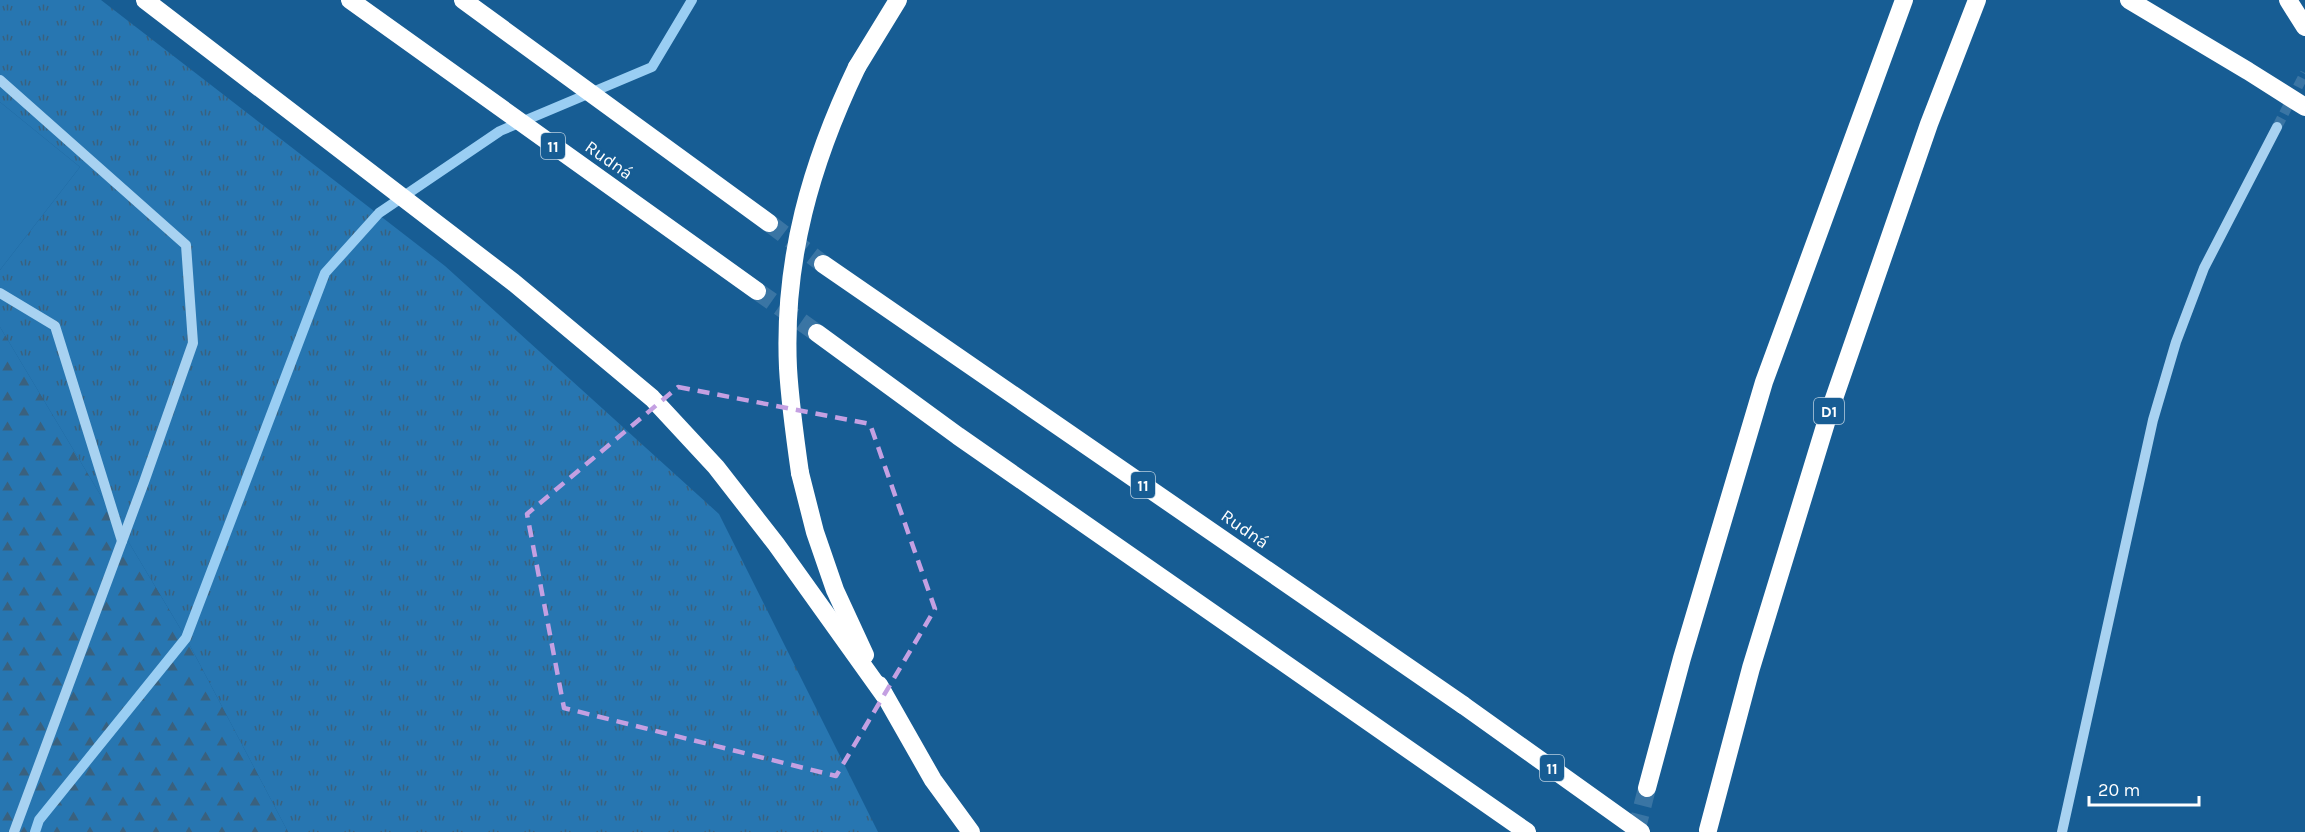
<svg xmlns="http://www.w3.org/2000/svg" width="2305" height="832" viewBox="0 0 2305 832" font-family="Karla,sans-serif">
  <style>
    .grass { fill: url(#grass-tufts) }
    .forest { fill: url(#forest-firs) }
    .garden { fill: #2776b1 }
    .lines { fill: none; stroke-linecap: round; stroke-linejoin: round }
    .stream { stroke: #9acef3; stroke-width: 10 }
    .minor-tunnel { stroke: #3a75a4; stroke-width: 10; stroke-dasharray: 10 5; stroke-linecap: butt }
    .highway-tunnel { stroke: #3a75a4; stroke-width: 18; stroke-dasharray: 18 9; stroke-linecap: butt }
    .minor { stroke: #a8d2f1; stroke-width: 10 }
    .highway { stroke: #fff; stroke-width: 18 }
    .highway-bridge { stroke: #fff; stroke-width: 18 }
    .marked { fill: none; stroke: #c4a0e2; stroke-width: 4.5; stroke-dasharray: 12 8; stroke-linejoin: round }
    .labels { text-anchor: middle; stroke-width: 4.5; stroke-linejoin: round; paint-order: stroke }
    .shield { fill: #175d94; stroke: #b9cedf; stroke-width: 1.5 }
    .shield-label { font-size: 16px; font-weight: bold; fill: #fff }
    .street-label { font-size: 18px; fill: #fff; stroke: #175d94 }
  </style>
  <defs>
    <pattern id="grass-tufts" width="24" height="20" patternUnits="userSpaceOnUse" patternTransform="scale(1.5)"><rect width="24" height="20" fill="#2776b1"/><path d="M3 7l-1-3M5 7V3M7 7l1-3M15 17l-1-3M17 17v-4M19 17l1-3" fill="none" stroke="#3a617e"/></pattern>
    <pattern id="forest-firs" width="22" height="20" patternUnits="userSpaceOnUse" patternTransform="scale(1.5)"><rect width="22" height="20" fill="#2776b1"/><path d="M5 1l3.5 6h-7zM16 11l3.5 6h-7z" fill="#3a617e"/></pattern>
  </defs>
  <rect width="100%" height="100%" fill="#175d94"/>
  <path class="grass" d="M0 0H101L445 266 719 514 878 832H288L186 638 0 327V270L80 167 0 102Z"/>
  <path class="forest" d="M0 327 186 638 288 832H0Z"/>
  <path class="garden" d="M0 102 80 167 0 270Z"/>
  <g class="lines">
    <path class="stream" d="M35 832 39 820 186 638 325 273 379 213 500 131 652 67 692 0"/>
    <path class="minor-tunnel" d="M2277 127 2305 73"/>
    <g class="highway-tunnel">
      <path d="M769 223 823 264"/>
      <path d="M757 291 817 333"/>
      <path d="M1636 832 1647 788"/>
    </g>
    <g class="minor">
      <path d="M0 80 186 245 193 343 144 482 14 832"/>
      <path d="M0 293 55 326 122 541"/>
      <path d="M2062 832 2153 420 2176 342 2204 268 2277 127"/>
    </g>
    <g class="highway">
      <path d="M145 0 513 282 652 398 716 467 776 544 884 695"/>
      <path d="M350 0 757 291"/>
      <path d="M463 0 769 223"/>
      <path d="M2288 0 2305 27"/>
      <path d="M857 67 898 0"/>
      <path d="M823 264 1463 705"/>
      <path d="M817 333 958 436 1527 832"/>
      <path d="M800 473 815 532 835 590 865 655"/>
      <path d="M879 685 933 780 971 832"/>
      <path d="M1647 788 1682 658 1764 382 1904 0"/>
      <path d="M1708 830 1751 668 1829 413 1929 124 1977 0"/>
    </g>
    <g class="highway-bridge">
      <path d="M2129 0 2248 71 2305 107"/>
      <path d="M800 473C795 438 790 403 788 368 783 260 811 163 857 67"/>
      <path d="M1463 705 1641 832"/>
    </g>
  </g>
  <path class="marked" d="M678 387 870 424 935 609 836 776 564 708 527 514Z"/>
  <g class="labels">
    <g class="shield">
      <rect x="541" y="133" width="24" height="26" rx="4.5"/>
      <rect x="1814" y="398" width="30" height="26" rx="4.5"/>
      <rect x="1131" y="472" width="24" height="26" rx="4.5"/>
      <rect x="1540" y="755" width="24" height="26" rx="4.5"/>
    </g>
    <g class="shield-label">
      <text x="553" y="152">11</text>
      <text x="1829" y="417">D1</text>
      <text x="1143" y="491">11</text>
      <text x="1552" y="774">11</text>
    </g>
    <g class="street-label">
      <text transform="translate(609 160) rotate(35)" y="6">Rudná</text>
      <text transform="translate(1245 529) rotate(35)" y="6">Rudná</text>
    </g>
  </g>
  <path d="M2089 796v9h110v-9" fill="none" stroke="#ffffff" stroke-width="3"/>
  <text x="2098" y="796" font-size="18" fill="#ffffff" stroke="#175d94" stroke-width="4.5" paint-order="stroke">20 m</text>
</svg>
